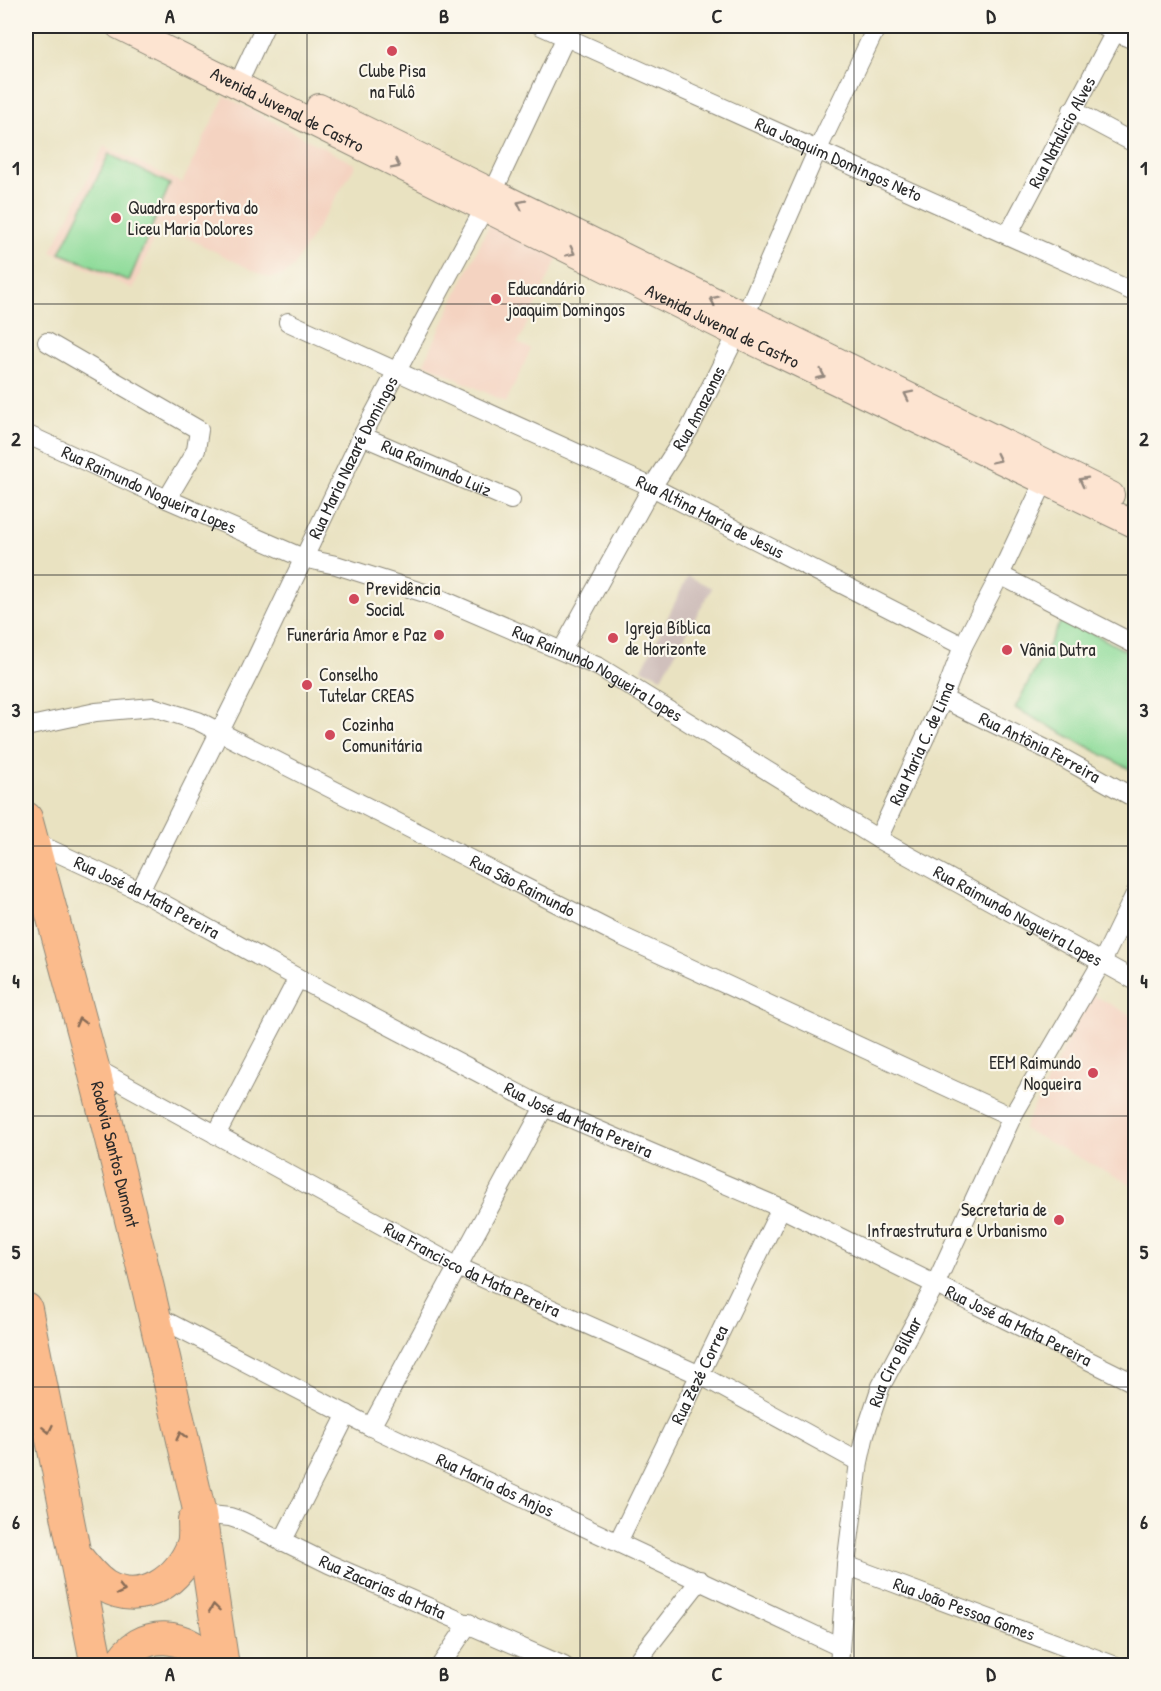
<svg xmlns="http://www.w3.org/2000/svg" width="1161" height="1691" viewBox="0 0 1161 1691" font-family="'Patrick Hand',sans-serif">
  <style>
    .built { fill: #f4d3c1 }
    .industrial { fill: #d0c0bc }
    .green { fill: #8ddb99; stroke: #5c8362; stroke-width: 1.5 }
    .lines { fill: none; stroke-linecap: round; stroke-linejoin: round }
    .street-casing { stroke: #8a8676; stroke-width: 20 }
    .secondary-casing { stroke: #8a8676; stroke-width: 28 }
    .highway-casing { stroke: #8a8676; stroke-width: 34 }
    .street { stroke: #fff; stroke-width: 18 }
    .secondary { stroke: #fde4d1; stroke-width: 26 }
    .highway { stroke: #fbbb8c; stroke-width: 32 }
    .oneway { stroke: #94887e }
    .oneway2 { stroke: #896c57 }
    .grid { fill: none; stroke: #2b2b2b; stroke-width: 1.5; stroke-opacity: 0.55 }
    .poi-dot { fill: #d1495b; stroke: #fbf7ec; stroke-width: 2 }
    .labels { text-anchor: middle; stroke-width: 4.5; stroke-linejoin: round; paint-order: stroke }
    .poi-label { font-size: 18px; fill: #2b2b2b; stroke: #fbf7ec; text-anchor: start }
    .street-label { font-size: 18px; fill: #2b2b2b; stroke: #fbf7ec }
    .neatline { fill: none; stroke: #2b2b2b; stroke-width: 2 }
    .grid-label { font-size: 20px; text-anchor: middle; font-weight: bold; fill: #2b2b2b }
  </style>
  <rect width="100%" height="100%" fill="#fbf7ec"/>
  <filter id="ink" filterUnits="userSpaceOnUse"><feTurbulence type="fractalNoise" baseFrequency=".0167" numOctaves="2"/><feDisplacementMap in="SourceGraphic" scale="12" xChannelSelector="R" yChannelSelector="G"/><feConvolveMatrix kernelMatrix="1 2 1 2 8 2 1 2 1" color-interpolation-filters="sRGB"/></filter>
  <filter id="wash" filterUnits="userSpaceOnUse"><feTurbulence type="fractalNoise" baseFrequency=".008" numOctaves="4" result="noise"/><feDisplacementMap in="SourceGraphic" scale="24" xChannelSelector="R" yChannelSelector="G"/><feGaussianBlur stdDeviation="1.35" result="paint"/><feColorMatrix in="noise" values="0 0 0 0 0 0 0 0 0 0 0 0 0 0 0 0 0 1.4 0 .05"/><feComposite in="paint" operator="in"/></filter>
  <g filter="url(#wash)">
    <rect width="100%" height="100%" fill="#e9e2c1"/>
    <g class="built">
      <path d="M225 96 356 165 293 267 284 275 271 278 262 275 160 224 133 289 51 252 104 146 182 183Z"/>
      <path d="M490 223 559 255 518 343 531 349 506 402 424 363Z"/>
      <path d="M1091 994 1135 1017V1186L1023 1129Z"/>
    </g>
    <path class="industrial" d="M688 576 712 588 662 677 642 669Z"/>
    <g class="green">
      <path d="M109 154 170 184 129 281 60 253Z"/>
      <path d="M1063 617 1135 656V772L1015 708Z"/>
    </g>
  </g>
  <g filter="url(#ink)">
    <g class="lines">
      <g class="street-casing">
        <g id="street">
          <path id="s1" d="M541 26 1136 293"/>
          <path d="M1102 26 1136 41"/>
          <path d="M244 71 265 26"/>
          <path d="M1072 110 1136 144"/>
          <path id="s2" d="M1008 235 1115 32"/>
          <path id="s3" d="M288 322 652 487 963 646"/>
          <path d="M47 342 199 430 196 450 167 499"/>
          <path id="s4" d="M26 434 167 499 303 558 336 565 434 596 599 667 878 839 1136 981"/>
          <path id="s5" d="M362 436 511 500"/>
          <path d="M1000 575 1136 645"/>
          <path id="s6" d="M562 650 652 487 690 428 737 334 817 151 877 26"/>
          <path id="s7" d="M943 699 1050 751 1136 799"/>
          <path id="s8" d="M26 727 96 712 153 707 198 721 621 936 1012 1117"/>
          <path id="s9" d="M878 839 943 699 963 646 1000 575 1044 482"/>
          <path id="s10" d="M30 840 140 891 298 978 544 1107 781 1208 1136 1384"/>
          <path id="s11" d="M140 891 251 669 362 436 494 190 571 26"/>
          <path id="s12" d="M93 1067 458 1267 700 1375 859 1462"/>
          <path d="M216 1135 298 978"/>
          <path id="s13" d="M154 1315 371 1427 840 1647"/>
          <path d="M371 1427 544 1107"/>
          <path id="s14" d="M200 1514 230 1517 242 1521 329 1564 564 1666"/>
          <path d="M282 1542 347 1414"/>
          <path id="s15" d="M618 1542 781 1208"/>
          <path id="s16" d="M846 1565 1116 1666"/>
          <path d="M440 1666 469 1623"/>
          <path d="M633 1666 700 1580"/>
          <path id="s17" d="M839 1666 846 1565 859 1462 865 1434 881 1386 935 1285 1012 1117 1102 962 1136 892"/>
        </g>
      </g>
      <g class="secondary-casing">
        <g id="secondary">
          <path id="s18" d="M119 26 737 334 1136 525"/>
          <path d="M319 107 1111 495"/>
        </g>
      </g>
      <g class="highway-casing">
        <g id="highway">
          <path id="s19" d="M26 818 93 1067 148 1288 200 1514 223 1666"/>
          <path d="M26 1309 97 1666"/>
          <path d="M76 1556C84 1566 94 1579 105 1586 142 1608 181 1579 193 1544 195 1537 194 1528 194 1521"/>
          <path d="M119 1666C139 1627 190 1631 211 1666"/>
        </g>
      </g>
      <use href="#street" class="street"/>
      <use href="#secondary" class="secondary"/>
      <use href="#highway" class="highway"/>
    </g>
    <defs><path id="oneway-chevron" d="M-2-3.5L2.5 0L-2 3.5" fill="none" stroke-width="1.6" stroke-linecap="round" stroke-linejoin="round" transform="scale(1.5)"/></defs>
    <g class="oneway">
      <use href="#oneway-chevron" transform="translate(396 165) rotate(27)"/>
      <use href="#oneway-chevron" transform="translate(521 204) rotate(-154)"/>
      <use href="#oneway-chevron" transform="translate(571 252) rotate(26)"/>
      <use href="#oneway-chevron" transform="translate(714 300) rotate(-154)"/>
      <use href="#oneway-chevron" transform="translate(821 375) rotate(26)"/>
      <use href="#oneway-chevron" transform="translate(908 395) rotate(-154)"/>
      <use href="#oneway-chevron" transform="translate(997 459) rotate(26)"/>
      <use href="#oneway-chevron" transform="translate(1083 481) rotate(-153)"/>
    </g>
    <g class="oneway2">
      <use href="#oneway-chevron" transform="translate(80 1022) rotate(-105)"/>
      <use href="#oneway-chevron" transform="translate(48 1429) rotate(78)"/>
      <use href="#oneway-chevron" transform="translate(181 1436) rotate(-103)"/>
      <use href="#oneway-chevron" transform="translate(121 1590) rotate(13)"/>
      <use href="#oneway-chevron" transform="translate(214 1608) rotate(-98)"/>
    </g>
  </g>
  <path class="grid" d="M307 26V1666M580 26V1666M854 26V1666M26 304H1136M26 575H1136M26 846H1136M26 1116H1136M26 1387H1136"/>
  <g class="poi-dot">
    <circle cx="392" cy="51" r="6"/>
    <circle cx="116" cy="218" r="6"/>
    <circle cx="496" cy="299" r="6"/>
    <circle cx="354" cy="599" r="6"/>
    <circle cx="439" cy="635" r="6"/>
    <circle cx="613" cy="638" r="6"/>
    <circle cx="1007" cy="650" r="6"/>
    <circle cx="307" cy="685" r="6"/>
    <circle cx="330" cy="735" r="6"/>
    <circle cx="1093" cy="1073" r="6"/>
    <circle cx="1059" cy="1220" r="6"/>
  </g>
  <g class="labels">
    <g class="poi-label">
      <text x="392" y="77" text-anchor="middle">Clube Pisa<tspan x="392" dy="21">na Fulô</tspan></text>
      <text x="128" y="214">Quadra esportiva do<tspan x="128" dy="21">Liceu Maria Dolores</tspan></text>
      <text x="508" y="295">Educandário<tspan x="508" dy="21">joaquim Domingos</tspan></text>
      <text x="366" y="595">Previdência<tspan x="366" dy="21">Social</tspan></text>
      <text x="625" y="634">Igreja Bíblica<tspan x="625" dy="21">de Horizonte</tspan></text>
      <text x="427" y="641" text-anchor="end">Funerária Amor e Paz</text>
      <text x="1019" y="656">Vânia Dutra</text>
      <text x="319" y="681">Conselho<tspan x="319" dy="21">Tutelar CREAS</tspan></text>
      <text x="342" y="731">Cozinha<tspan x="342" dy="21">Comunitária</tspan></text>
      <text x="1081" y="1069" text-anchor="end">EEM Raimundo<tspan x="1081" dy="21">Nogueira</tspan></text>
      <text x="1047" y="1216" text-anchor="end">Secretaria de<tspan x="1047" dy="21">Infraestrutura e Urbanismo</tspan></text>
    </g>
    <g class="street-label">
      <text dy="6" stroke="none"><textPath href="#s18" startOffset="188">Avenida Juvenal de Castro</textPath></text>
      <text dy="6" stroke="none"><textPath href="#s2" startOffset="116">Rua Natalicio Alves</textPath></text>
      <text dy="6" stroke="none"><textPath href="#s1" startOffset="326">Rua Joaquim Domingos Neto</textPath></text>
      <text dy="6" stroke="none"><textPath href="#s18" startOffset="674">Avenida Juvenal de Castro</textPath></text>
      <text dy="6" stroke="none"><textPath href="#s6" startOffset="278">Rua Amazonas</textPath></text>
      <text dy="6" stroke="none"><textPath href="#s11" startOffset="483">Rua Maria Nazaré Domingos</textPath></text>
      <text dy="6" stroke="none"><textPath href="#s5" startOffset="81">Rua Raimundo Luiz</textPath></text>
      <text dy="6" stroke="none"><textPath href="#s4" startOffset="135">Rua Raimundo Nogueira Lopes</textPath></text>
      <text dy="6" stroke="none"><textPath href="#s3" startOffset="465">Rua Altina Maria de Jesus</textPath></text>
      <text dy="6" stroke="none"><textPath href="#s4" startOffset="621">Rua Raimundo Nogueira Lopes</textPath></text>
      <text dy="6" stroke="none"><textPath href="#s9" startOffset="105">Rua Maria C. de Lima</textPath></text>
      <text dy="6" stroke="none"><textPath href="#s7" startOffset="108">Rua Antônia Ferreira</textPath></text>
      <text dy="6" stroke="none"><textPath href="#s8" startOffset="540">Rua São Raimundo</textPath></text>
      <text dy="6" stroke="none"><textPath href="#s10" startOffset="130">Rua José da Mata Pereira</textPath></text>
      <text dy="6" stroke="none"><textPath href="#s4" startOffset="1107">Rua Raimundo Nogueira Lopes</textPath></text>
      <text dy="6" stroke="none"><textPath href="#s10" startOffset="616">Rua José da Mata Pereira</textPath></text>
      <text dy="6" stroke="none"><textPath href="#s19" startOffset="348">Rodovia Santos Dumont</textPath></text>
      <text dy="6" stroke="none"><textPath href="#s12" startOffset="430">Rua Francisco da Mata Pereira</textPath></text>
      <text dy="6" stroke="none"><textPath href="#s10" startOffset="1102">Rua José da Mata Pereira</textPath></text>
      <text dy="6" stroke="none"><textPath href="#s17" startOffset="312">Rua Ciro Bilhar</textPath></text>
      <text dy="6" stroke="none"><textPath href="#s15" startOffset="186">Rua Zezé Correa</textPath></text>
      <text dy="6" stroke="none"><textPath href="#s13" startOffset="381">Rua Maria dos Anjos</textPath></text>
      <text dy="6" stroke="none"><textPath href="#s14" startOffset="198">Rua Zacarias da Mata</textPath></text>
      <text dy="6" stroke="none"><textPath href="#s16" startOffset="126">Rua João Pessoa Gomes</textPath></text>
    </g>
  </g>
  <rect width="1161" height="1691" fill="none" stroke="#fbf7ec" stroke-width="66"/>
  <rect x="33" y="33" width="1095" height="1625" class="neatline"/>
  <g class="grid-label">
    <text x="170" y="23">A</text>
    <text x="444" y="23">B</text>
    <text x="717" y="23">C</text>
    <text x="991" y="23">D</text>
    <text x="16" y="175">1</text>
    <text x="1144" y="175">1</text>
    <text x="16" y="446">2</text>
    <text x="1144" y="446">2</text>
    <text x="16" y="717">3</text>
    <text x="1144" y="717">3</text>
    <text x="16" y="988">4</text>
    <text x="1144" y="988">4</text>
    <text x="16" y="1259">5</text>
    <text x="1144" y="1259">5</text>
    <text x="16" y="1529">6</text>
    <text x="1144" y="1529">6</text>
    <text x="170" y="1681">A</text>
    <text x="444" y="1681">B</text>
    <text x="717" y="1681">C</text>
    <text x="991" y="1681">D</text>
  </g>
</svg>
